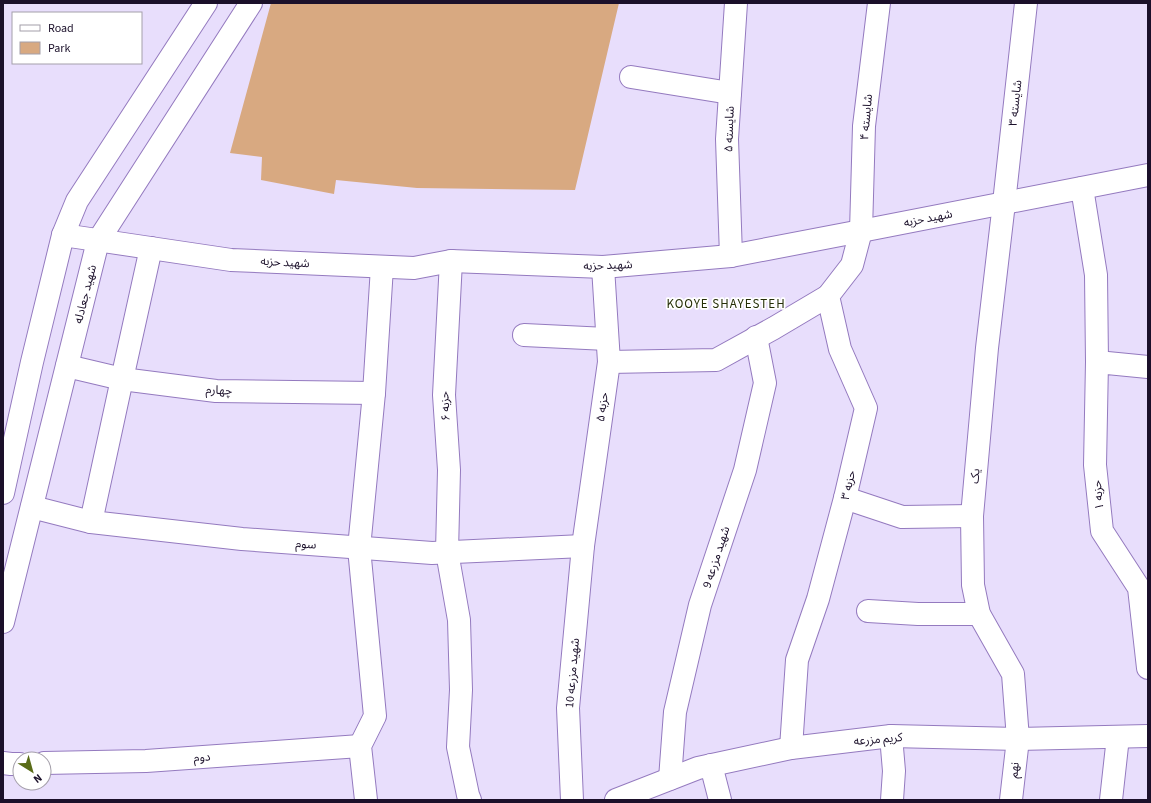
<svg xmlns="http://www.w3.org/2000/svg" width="1151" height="803" viewBox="0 0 1151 803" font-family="'Source Sans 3','Noto Sans Arabic',sans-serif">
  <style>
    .green { fill: #d8a981 }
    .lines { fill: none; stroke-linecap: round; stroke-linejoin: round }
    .minor-casing { stroke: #947abf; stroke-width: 24 }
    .minor { stroke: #fff; stroke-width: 22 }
    .labels { text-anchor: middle; stroke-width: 3.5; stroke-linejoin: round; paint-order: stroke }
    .street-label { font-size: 12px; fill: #1b102a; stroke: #fff }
    .neighbourhood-label { font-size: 13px; letter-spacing: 1px; fill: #262f08; stroke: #fff }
  </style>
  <rect width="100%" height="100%" fill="#e8defc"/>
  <path class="green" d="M271 3H619L575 190 417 188 336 180 334 194 261 180 262 157 230 153Z"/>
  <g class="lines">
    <g class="minor-casing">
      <g id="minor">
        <path d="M631 77 730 93"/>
        <path d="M1082 188 1096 275 1097 362"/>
        <path d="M63 235 231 260 414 268 451 261 603 267 731 256 861 231 1148 175"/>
        <path d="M731 256 727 139 736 3"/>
        <path d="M451 261 444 395 449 470 447 552 459 620 461 690 458 747 468 795 470 800"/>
        <path d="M524 335 607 339"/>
        <path d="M609 362 716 360 774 328 828 296"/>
        <path d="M67 366 122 379 216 391 374 393"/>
        <path d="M1148 367 1097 362 1095 465 1102 531 1139 588 1148 668"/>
        <path d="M3 493 32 362 63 235 77 201 206 3"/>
        <path d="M845 498 902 517 972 516"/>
        <path d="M32 507 91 522 242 539 432 553 583 546"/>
        <path d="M91 522 122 379 151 248"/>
        <path d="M868 611 918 614H979"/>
        <path d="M3 622 98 241 251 3"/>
        <path d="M891 736 894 771 892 800"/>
        <path d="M791 748 797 660 818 599 845 498 866 408 840 349 828 296 852 265 861 231 864 126 879 3"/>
        <path d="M3 763 11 764H20"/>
        <path d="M44 763 146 761 360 746"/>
        <path d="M711 765 720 800"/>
        <path d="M670 779 675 712 700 605 745 470 765 383 756 337"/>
        <path d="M366 800 360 746 375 716 359 548 374 393 382 267"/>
        <path d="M572 800 568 708 583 546 609 362 603 267"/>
        <path d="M616 800 698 768 791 748 891 736 1018 739 1148 736"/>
        <path d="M1011 800 1018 739 1013 674 979 614 973 585 972 516 987 348 1004 203 1026 3"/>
        <path d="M1111 800 1118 737"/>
      </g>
    </g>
    <use href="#minor" class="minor"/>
  </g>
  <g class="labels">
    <g class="street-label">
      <text transform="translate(1015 103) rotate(-84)" y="4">شایسته ۳</text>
      <text transform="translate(866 117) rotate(-85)" y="4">شایسته ۴</text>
      <text transform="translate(729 129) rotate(-88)" y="4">شایسته ۵</text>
      <text transform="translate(928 218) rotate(-11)" y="4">شهید حزبه</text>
      <text transform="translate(285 262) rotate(3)" y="4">شهید حزبه</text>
      <text transform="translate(608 265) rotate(-2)" y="4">شهید حزبه</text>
      <text transform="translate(85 294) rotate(-76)" y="4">شهید جعادله</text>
      <text transform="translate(219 390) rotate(3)" y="4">چهارم</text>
      <text transform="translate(445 406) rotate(-93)" y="4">حزبه ۶</text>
      <text transform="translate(602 407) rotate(-82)" y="4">حزبه ۵</text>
      <text transform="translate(975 476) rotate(-85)" y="4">یک</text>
      <text transform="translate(848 485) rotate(-77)" y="4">حزبه ۳</text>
      <text transform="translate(1098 495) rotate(-96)" y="4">حزبه ۱</text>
      <text transform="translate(306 544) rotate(4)" y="4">سوم</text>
      <text transform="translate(716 557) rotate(-72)" y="4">شهید مزرعه 9</text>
      <text transform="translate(572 673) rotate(-85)" y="4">شهید مزرعه 10</text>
      <text transform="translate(878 739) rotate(-5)" y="4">کریم مزرعه</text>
      <text transform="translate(202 757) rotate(-4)" y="4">دوم</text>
      <text transform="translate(1014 770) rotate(-84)" y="4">نهم</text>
    </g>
    <g class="neighbourhood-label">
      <text x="726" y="308">KOOYE SHAYESTEH</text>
    </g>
  </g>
  <rect width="1151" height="803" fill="none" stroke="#1b102a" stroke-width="8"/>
  <rect x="12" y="12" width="130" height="52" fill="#ffffff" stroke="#a49faa"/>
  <rect x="20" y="25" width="20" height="6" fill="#ffffff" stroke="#a49faa"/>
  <text x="48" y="32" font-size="12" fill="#1b102a">Road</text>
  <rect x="20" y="42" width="20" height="12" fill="#d8a981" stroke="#a49faa"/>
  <text x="48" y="52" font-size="12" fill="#1b102a">Park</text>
  <g transform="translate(32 771) rotate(143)"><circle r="19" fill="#ffffff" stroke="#a49faa"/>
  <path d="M0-3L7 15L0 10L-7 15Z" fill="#5a6c18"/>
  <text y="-6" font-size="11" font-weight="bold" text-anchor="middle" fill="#1b102a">N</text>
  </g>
</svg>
